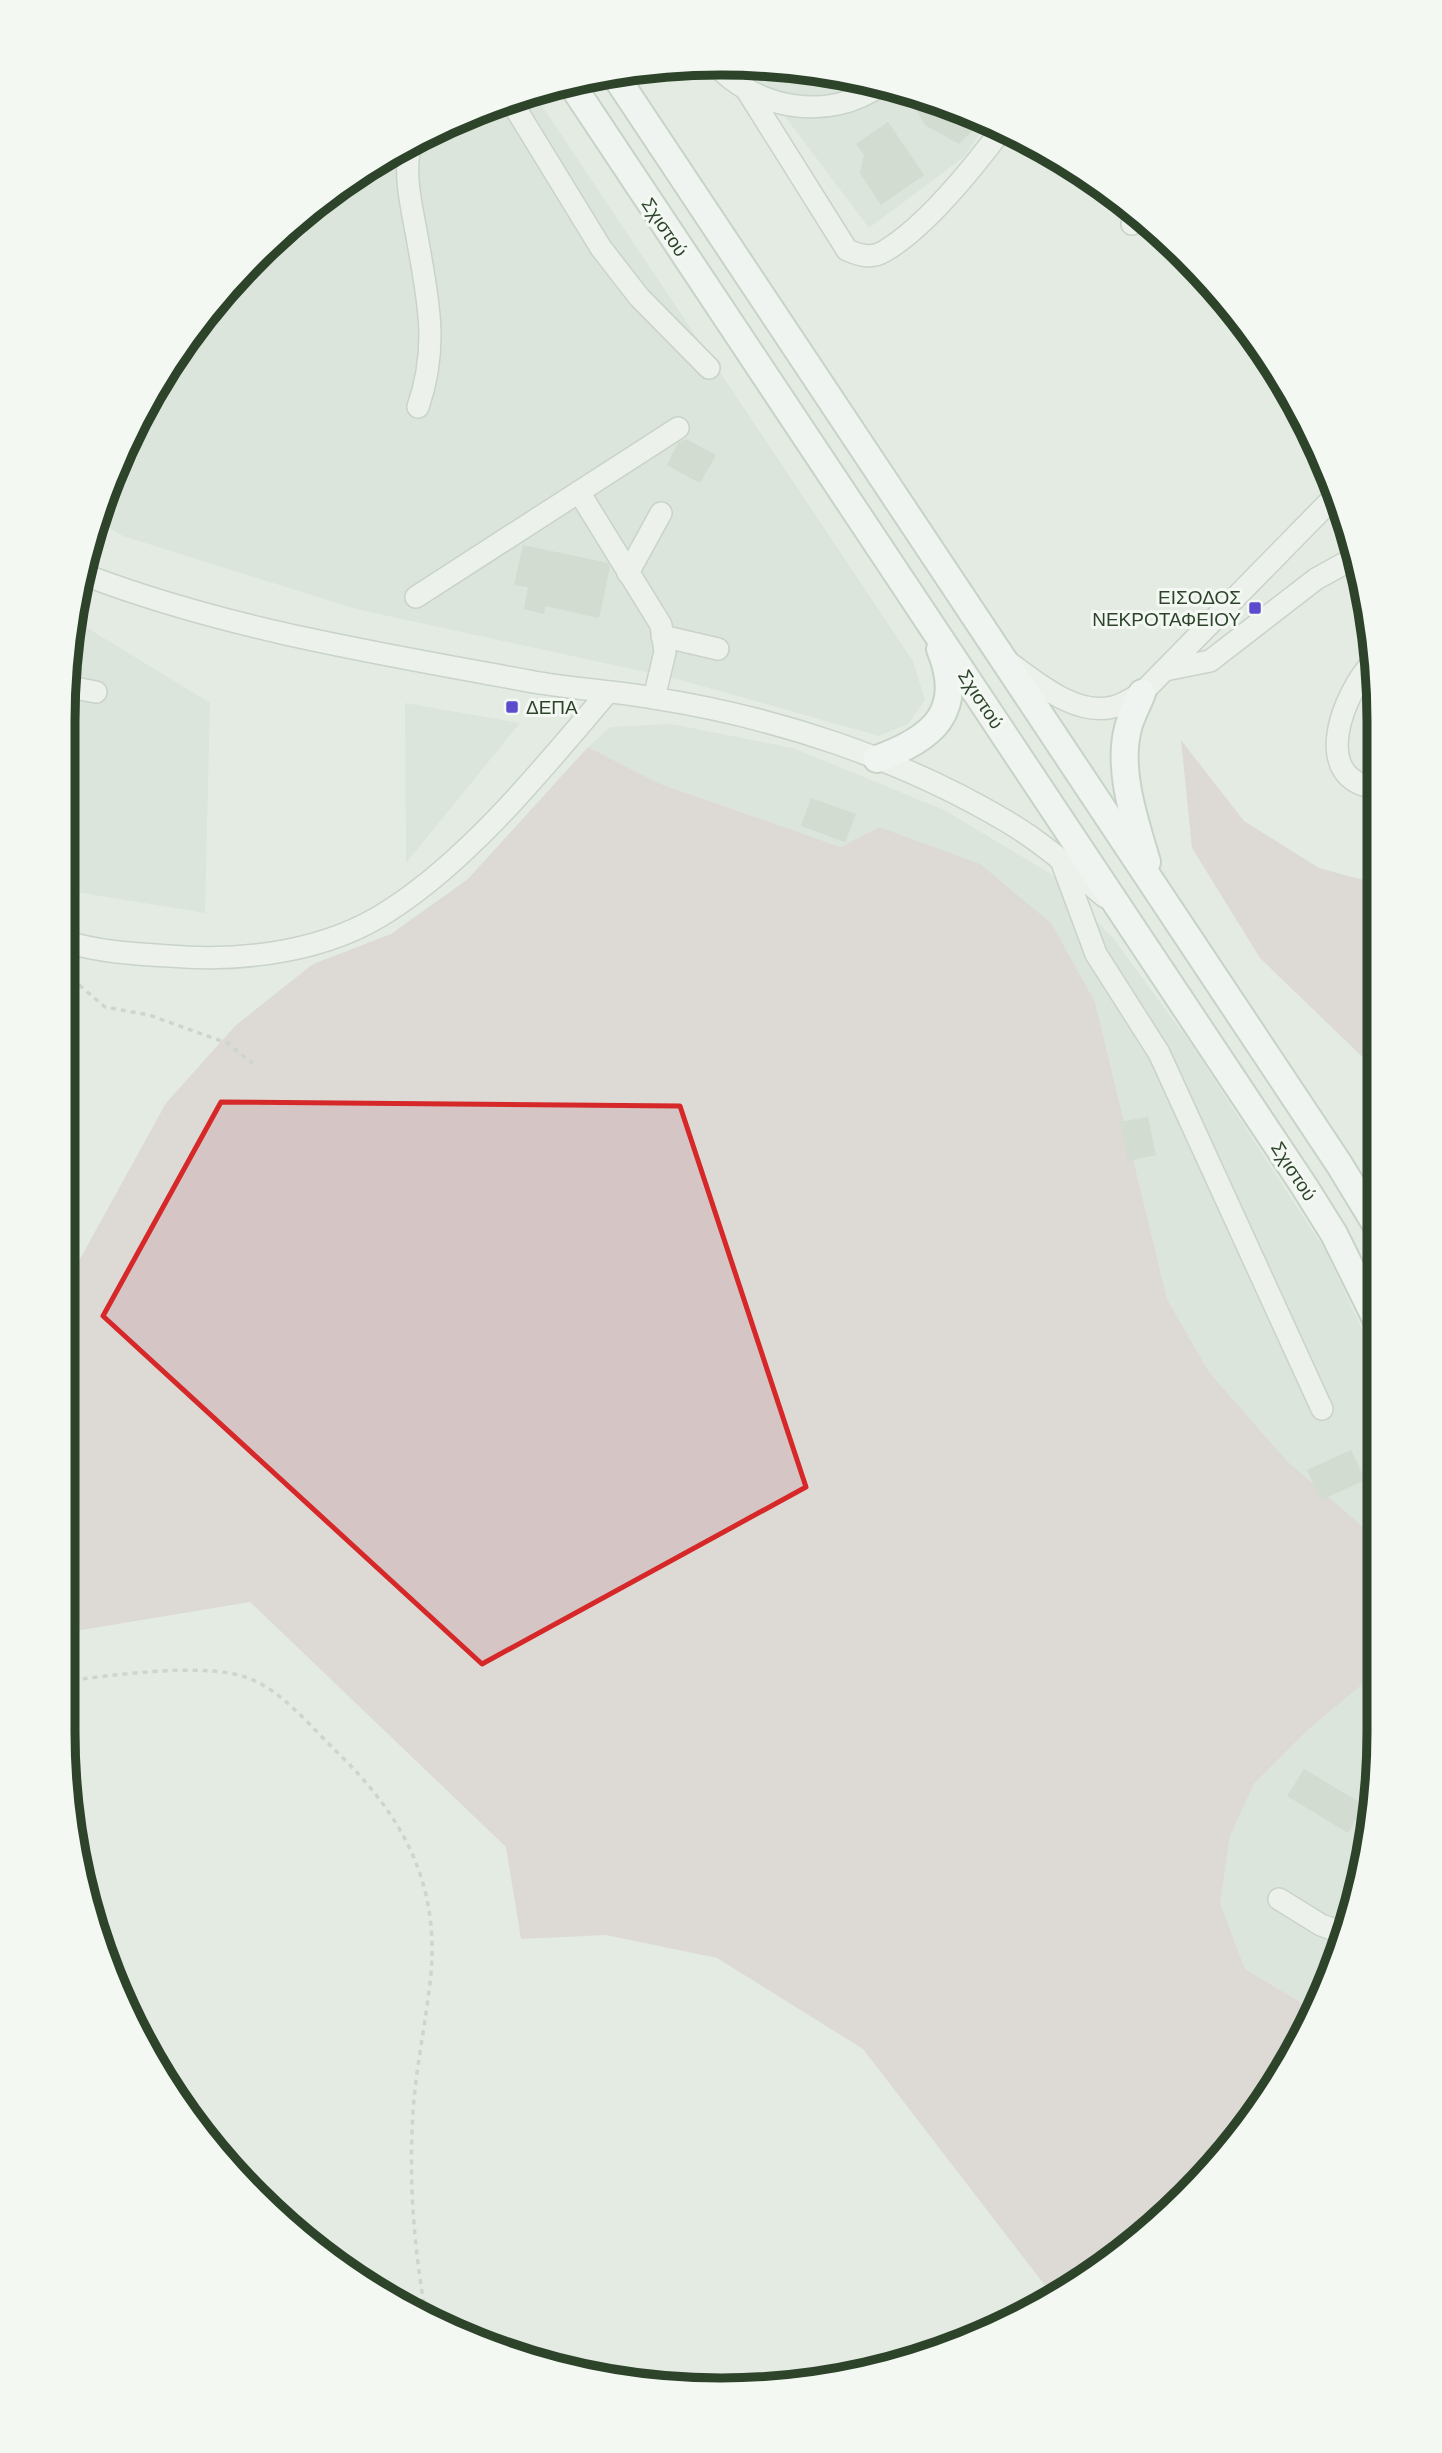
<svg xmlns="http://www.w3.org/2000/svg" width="1442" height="2453" viewBox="0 0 1442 2453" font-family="Helvetica,sans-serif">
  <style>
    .built { fill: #d2ddd1 }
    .green { fill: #d5c5c5 }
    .building { fill: #bcc9bb }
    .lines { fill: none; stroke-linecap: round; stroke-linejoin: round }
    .minor-casing { stroke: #a9b6a8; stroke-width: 24 }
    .major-casing { stroke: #a5b7a3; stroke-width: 30 }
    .path { stroke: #b2bbb1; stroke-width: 3.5; stroke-dasharray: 5 5; stroke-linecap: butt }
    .minor { stroke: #f7f9f6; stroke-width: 21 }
    .major { stroke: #fff; stroke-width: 26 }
    .marked { fill: none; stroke: #d62828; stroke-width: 5; stroke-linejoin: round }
    .poi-dot { fill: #5d4bce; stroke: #f4f8f3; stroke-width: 2.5 }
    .labels { text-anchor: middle; stroke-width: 6; stroke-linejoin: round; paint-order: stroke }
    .street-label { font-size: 19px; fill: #2d442b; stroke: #f4f8f3 }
    .poi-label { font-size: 19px; fill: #2d442b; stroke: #f4f8f3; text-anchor: end }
    .rim { fill: none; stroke: #2d442b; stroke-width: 9 }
  </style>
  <rect width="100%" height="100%" fill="#e4ebe3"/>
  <g class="built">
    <path d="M747 66 849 76 972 113 988 121 964 157 869 228Z"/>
    <path d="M534 94 913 661 925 700 908 724 879 736 673 678 356 609 123 536 96 520 98 509 174 356 255 256 355 174 469 113Z"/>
    <path d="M76 621 210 703 205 913 64 890V678Z"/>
    <path d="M405 703 520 723 406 863Z"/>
    <path d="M671 724 793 748 944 810 1051 874 1113 938 1191 1044 1325 1250 1376 1359 1378 1540 1287 1461 1209 1372 1167 1299 1095 1002 879 827 842 847 658 783 588 747 610 727Z"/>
    <path d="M1378 1671V1775L1344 1943 1313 2006H1307L1245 1969 1220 1903 1230 1836 1254 1784 1308 1730Z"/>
  </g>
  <g class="green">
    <path d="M1181 740 1244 821 1319 868 1378 884V1072L1260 958 1192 848Z"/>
    <path d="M588 747 658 783 841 847 879 827 980 864 1051 923 1095 1002 1167 1299 1209 1372 1287 1461 1378 1540V1671L1308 1730 1254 1784 1230 1836 1220 1903 1245 1969 1307 2006H1313L1268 2097 1122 2254 1050 2292 863 2049 717 1958 606 1935 521 1939 506 1847 250 1602 63 1633 64 1288 166 1103 236 1025 313 964 391 934 468 879Z"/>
  </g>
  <g class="building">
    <path d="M923 98 972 113 985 119 959 144 925 125 916 109Z"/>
    <path d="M888 122 924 175 881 205 860 173 864 155 856 144Z"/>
    <path d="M686 439 716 455 700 483 667 465 678 443Z"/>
    <path d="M523 545 608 563 610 567 599 618 545 606 544 614 524 609 528 587 514 585Z"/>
    <rect x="64" y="710" width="15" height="71"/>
    <path d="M811 798 856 814 845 842 801 826Z"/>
    <path d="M1148 1117 1156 1155 1128 1161 1120 1122Z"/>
    <path d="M1351 1450 1365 1480 1321 1500 1307 1470Z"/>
    <path d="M1304 1769 1364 1805 1348 1833 1287 1796Z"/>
  </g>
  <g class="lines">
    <g class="minor-casing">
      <g id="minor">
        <path d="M715 64C757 110 829 122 881 85"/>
        <path d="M746 89 847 250C859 255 871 259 883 252 924 229 974 167 1002 129"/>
        <path d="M511 101 601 248 639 297 709 368"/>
        <path d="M411 144C403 170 411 205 416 231 427 295 440 344 418 407"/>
        <path d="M1132 224 1139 217"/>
        <path d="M579 492 661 625 665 652 654 698"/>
        <path d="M628 573 661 513"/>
        <path d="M85 575C229 630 383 654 534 682 574 689 614 691 653 698 775 717 900 758 1006 821 1042 842 1073 870 1105 897"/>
        <path d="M416 597 678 428"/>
        <path d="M662 636 718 649"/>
        <path d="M1374 661C1344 691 1307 781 1378 788"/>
        <path d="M1011 664C1039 684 1076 716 1113 707 1123 705 1134 697 1142 693L1337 494"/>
        <path d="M1165 670 1210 661 1316 579 1354 558"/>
        <path d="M64 686 96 692"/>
        <path d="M1061 860 1096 954 1159 1053 1322 1409"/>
        <path d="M64 941C98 952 135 954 169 956 243 962 327 952 390 910 471 858 546 765 608 692"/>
        <path d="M1279 1899 1321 1925 1346 1934"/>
      </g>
    </g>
    <g class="major-casing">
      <g id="major">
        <path d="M614 74 1339 1164 1378 1228"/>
        <path d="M570 82 1304 1186 1334 1234 1378 1323"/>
        <path d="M1142 693C1138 704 1131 716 1128 728 1117 771 1135 821 1147 862"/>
        <path d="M877 759C932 739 966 712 940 649"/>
      </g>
    </g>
    <g class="path">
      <path d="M64 972 105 1007 149 1015 227 1043 255 1065"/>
      <path d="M63 1681C112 1676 209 1660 253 1680 285 1694 312 1728 337 1752 401 1814 439 1881 431 1973 427 2015 418 2057 414 2099 408 2171 413 2240 425 2311"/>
    </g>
    <use href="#minor" class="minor"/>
    <use href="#major" class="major"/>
  </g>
  <path d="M0 0H1442V2453H0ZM221 1102 680 1106 806 1487 482 1664 103 1316Z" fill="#e4ebe3" fill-opacity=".55" fill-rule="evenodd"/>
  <path class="marked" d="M221 1102 680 1106 806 1487 482 1664 103 1316Z"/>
  <g class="poi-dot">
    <rect x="1248" y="601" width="14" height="14" rx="3.5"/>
    <rect x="505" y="700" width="14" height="14" rx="3.5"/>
  </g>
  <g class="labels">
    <g class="street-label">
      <text transform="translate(665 227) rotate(56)" y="7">Σχιστού</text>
      <text transform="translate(981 699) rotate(57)" y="7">Σχιστού</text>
      <text transform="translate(1294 1171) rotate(57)" y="7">Σχιστού</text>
    </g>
    <g class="poi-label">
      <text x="1241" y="604">ΕΙΣΟΔΟΣ<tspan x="1241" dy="22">ΝΕΚΡΟΤΑΦΕΙΟΥ</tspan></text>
      <text x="526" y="714" text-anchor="start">ΔΕΠΑ</text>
    </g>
  </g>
  <path d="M0 0H1442V2453H0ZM721 75H721A646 646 0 0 1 1367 721V1732A646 646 0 0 1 721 2378H721A646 646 0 0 1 75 1732V721A646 646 0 0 1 721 75Z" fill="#f4f8f3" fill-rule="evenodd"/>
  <path class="rim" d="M721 75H721A646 646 0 0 1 1367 721V1732A646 646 0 0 1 721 2378H721A646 646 0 0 1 75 1732V721A646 646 0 0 1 721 75Z"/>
</svg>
